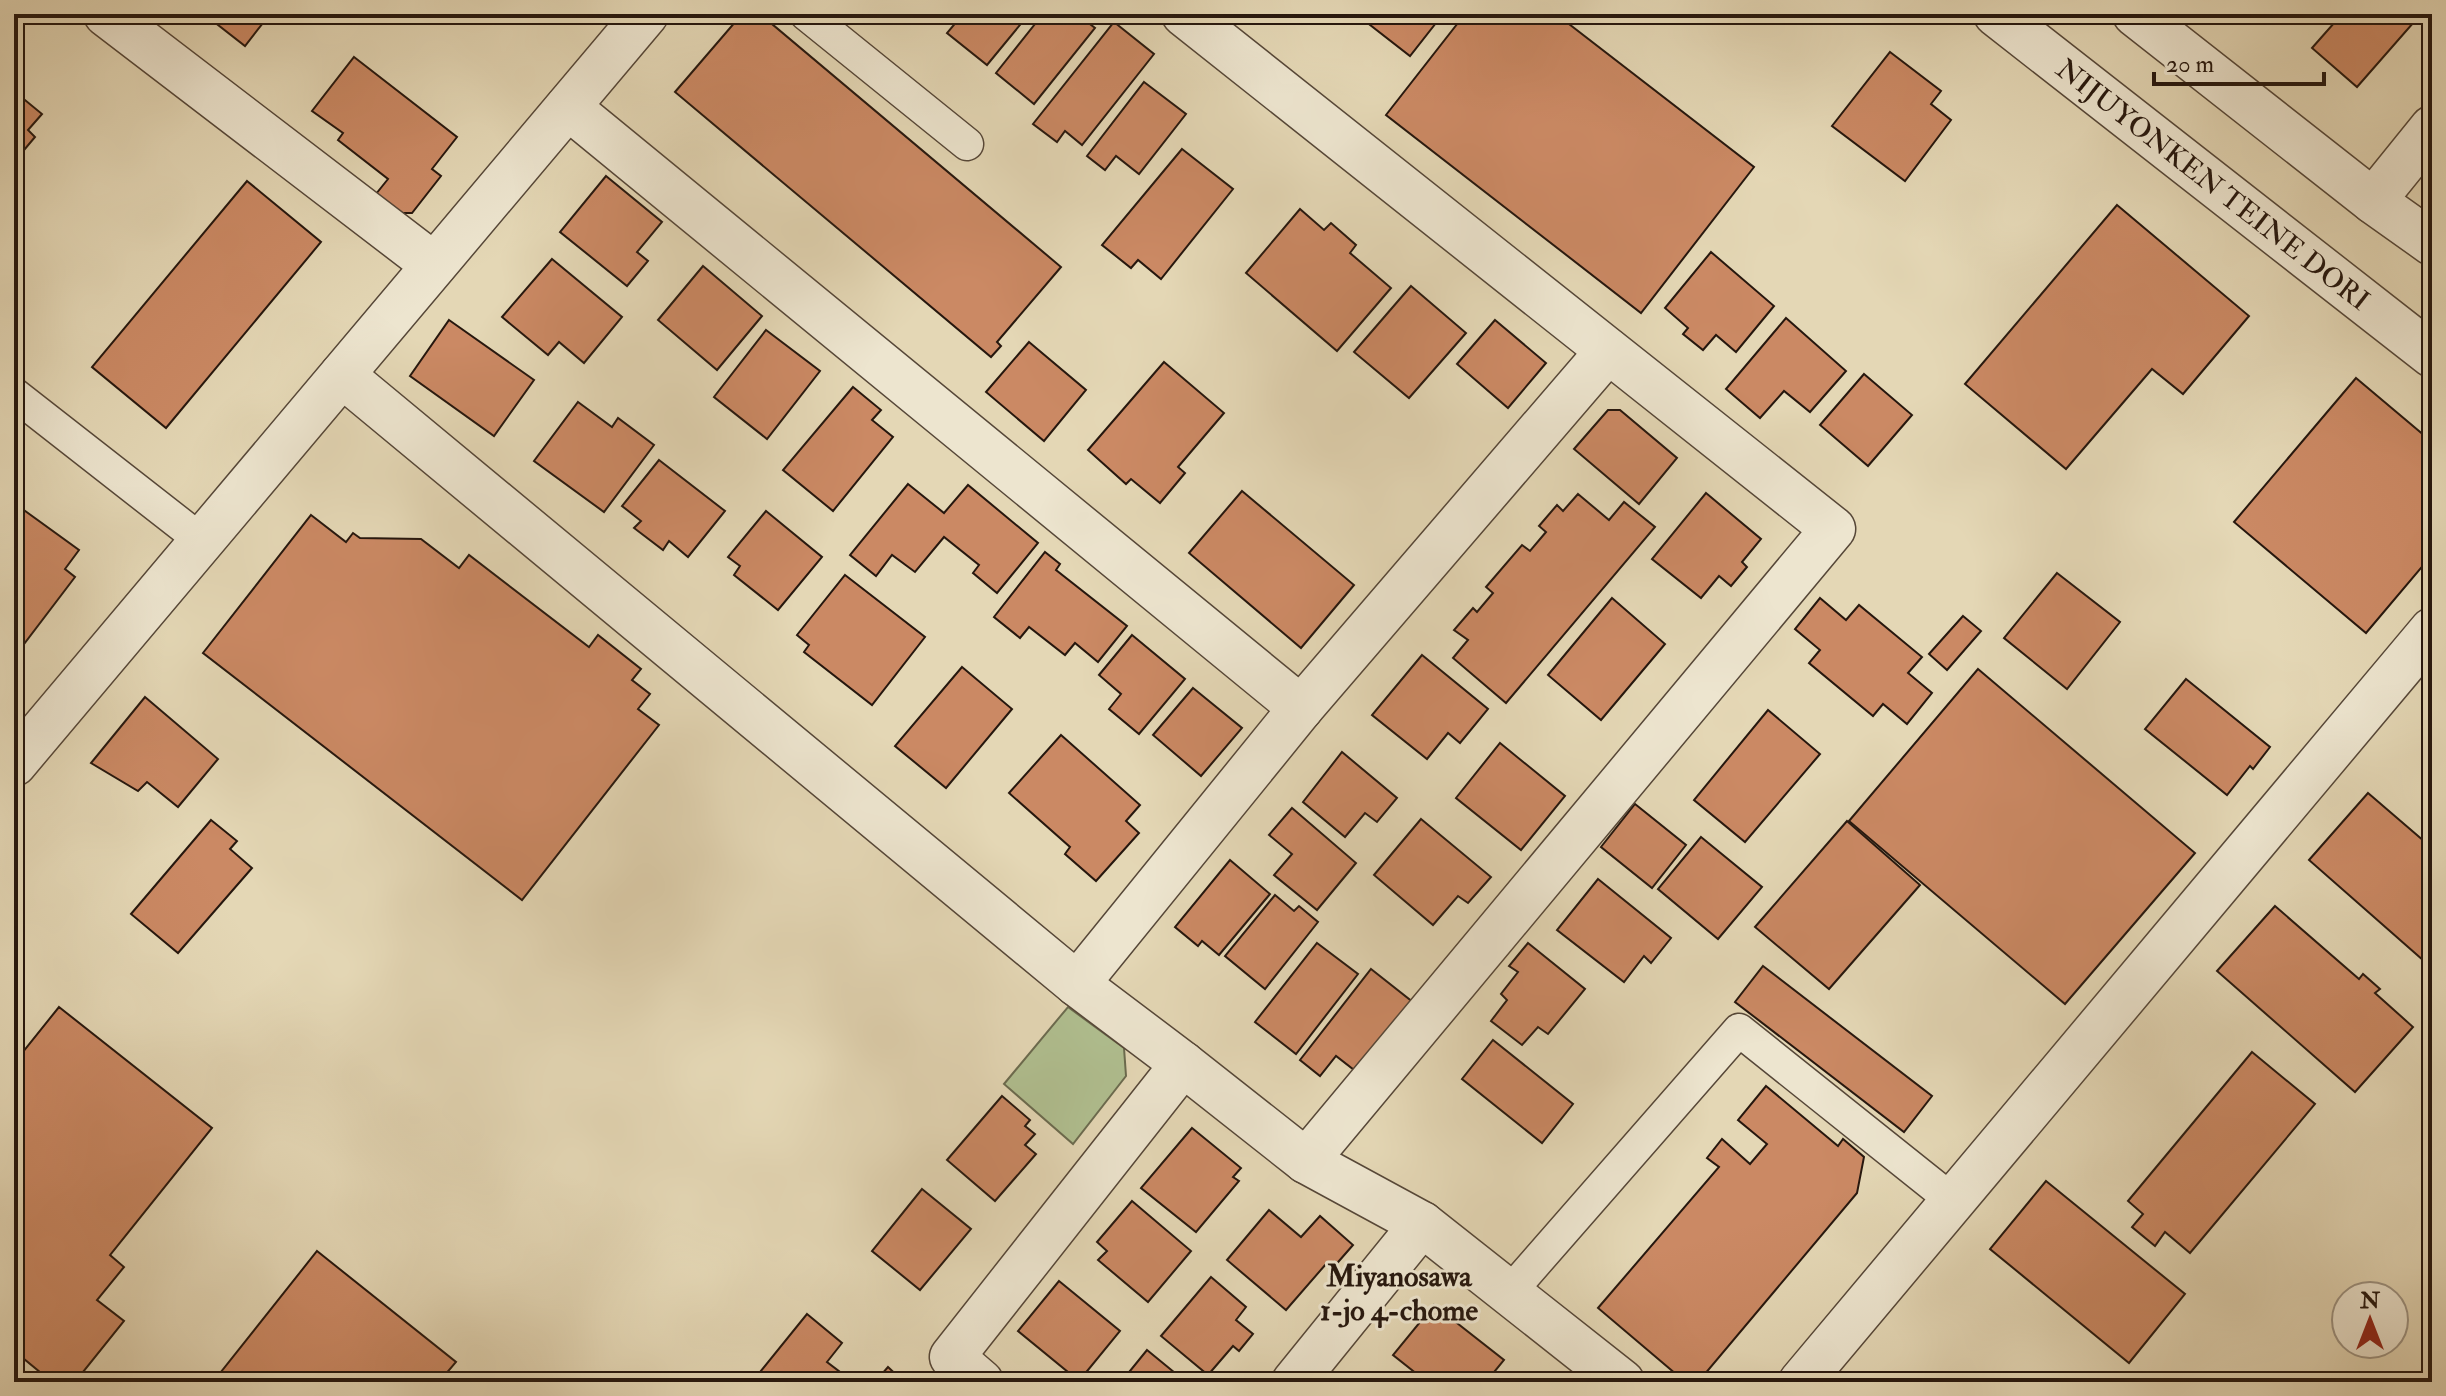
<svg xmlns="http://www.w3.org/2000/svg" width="2446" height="1396" viewBox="0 0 2446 1396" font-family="'IM FELL Double Pica',serif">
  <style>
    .green { fill: #b0bf90; stroke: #6b6b4f; stroke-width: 2 }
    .building { fill: #cb8964; stroke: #26170e; stroke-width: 2 }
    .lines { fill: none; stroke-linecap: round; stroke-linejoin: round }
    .service-casing { stroke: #564738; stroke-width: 35 }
    .minor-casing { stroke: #564738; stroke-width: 47 }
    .tertiary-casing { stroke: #564738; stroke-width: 47 }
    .service { stroke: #ede5cf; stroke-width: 32 }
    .minor { stroke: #ede5cf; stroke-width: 44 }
    .tertiary { stroke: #ede5cf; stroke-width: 44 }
    .labels { text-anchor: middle; stroke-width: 6; stroke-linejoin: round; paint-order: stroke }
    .street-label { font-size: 28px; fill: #26170e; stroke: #ede5cf }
    .neighbourhood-label { font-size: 30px; font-weight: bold; fill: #26170e; stroke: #ede5cf }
  </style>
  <rect width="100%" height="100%" fill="#e4d7b5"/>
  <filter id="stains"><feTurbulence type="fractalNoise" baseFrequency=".0025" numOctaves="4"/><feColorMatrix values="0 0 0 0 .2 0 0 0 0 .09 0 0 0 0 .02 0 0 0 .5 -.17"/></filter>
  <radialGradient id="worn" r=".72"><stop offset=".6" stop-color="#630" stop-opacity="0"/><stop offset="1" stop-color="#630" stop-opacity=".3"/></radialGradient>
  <path class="green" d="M1068 1007 1124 1048 1126 1076 1073 1144 1004 1084Z"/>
  <g class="building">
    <path d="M204 14H270L245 46Z"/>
    <path d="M742 14H760L1061 267 997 342 1001 346 991 357 675 92Z"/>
    <path d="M963 14H1029L987 65 947 33Z"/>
    <path d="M1043 14H1077L1095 28 1034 104 996 73Z"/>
    <path d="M1356 14H1443L1410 56Z"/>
    <path d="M1465 14H1556L1754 167 1641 313 1386 115Z"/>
    <path d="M2342 14H2421L2357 87 2312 48Z"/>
    <path d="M1114 22 1154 54 1082 145 1065 131 1057 142 1033 124Z"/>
    <path d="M1890 52 1941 91 1931 104 1951 120 1905 181 1832 126Z"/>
    <path d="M354 57 457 137 432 169 441 176 412 213H402L376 194 388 179 338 140 343 133 312 111Z"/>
    <path d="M1144 82 1186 114 1139 174 1116 156 1105 170 1087 156Z"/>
    <path d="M14 91 42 114 28 130 35 137 14 162Z"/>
    <path d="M1182 149 1233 189 1161 279 1138 260 1131 268 1102 245Z"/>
    <path d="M606 176 662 222 637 252 648 261 627 286 560 232Z"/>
    <path d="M247 181 321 242 166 428 92 367Z"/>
    <path d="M2117 205 2249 316 2183 394 2152 369 2066 469 1965 384Z"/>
    <path d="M1300 209 1324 230 1331 223 1356 245 1350 253 1391 288 1337 351 1246 273Z"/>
    <path d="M1711 252 1774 306 1736 352 1716 335 1703 350 1683 334 1688 328 1665 308Z"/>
    <path d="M552 259 622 317 584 363 559 342 548 355 502 317Z"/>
    <path d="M703 266 762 316 717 370 658 320Z"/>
    <path d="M1411 286 1466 333 1409 398 1354 352Z"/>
    <path d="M1786 318 1846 371 1810 412 1784 391 1760 418 1726 389Z"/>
    <path d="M449 320 534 380 494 436 410 376Z"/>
    <path d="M1495 320 1546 363 1508 408 1457 364Z"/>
    <path d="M766 330 820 371 767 439 714 397Z"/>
    <path d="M1029 342 1086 390 1044 441 986 392Z"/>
    <path d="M1164 362 1224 413 1178 467 1185 473 1160 503 1131 479 1126 484 1088 450Z"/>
    <path d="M1864 374 1912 415 1868 466 1820 425Z"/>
    <path d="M2356 378 2432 442V555L2366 633 2234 522Z"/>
    <path d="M853 387 881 410 872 420 893 437 833 511 783 470Z"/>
    <path d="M578 402 612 427 618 418 654 445 604 512 534 461Z"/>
    <path d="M1608 410H1620L1677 458 1639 504 1574 449Z"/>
    <path d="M659 460 725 511 688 557 669 541 663 550 634 528 641 521 622 506Z"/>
    <path d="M908 484 944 513 968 485 1038 543 997 593 973 573 979 565 944 537 915 572 892 555 876 576 850 555Z"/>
    <path d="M1242 491 1354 585 1301 648 1189 553Z"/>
    <path d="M1706 493 1761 539 1742 562 1747 567 1731 586 1719 576 1701 598 1652 559Z"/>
    <path d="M1578 494 1609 520 1624 502 1655 527 1506 703 1453 658 1468 640 1454 630 1473 608 1477 612 1493 593 1486 587 1522 545 1530 551 1546 532 1539 526 1557 505 1563 511Z"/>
    <path d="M21 508 79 550 65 569 75 577 24 644 14 636V518Z"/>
    <path d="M766 511 822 557 778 610 734 575 740 566 728 557Z"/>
    <path d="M311 515 346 542 353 533 360 538 421 539 459 568 469 555 589 647 598 635 641 669 632 680 650 694 638 709 659 725 522 900 203 653Z"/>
    <path d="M1045 552 1060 564 1056 570 1127 626 1098 662 1075 643 1065 655 1029 627 1020 638 994 617Z"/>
    <path d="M2057 573 2120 622 2067 689 2004 638Z"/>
    <path d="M845 575 925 637 872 705 804 652 809 645 797 635Z"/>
    <path d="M1612 598 1665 644 1601 720 1548 675Z"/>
    <path d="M1820 598 1846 620 1859 605 1922 657 1908 673 1932 693 1907 724 1883 704 1873 716 1809 663 1820 650 1795 629Z"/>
    <path d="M1963 616 1981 631 1947 670 1929 654Z"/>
    <path d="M1132 635 1185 679 1139 734 1109 709 1121 694 1099 675Z"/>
    <path d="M1422 655 1488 709 1460 743 1448 733 1427 759 1372 715Z"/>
    <path d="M962 667 1012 709 946 788 895 746Z"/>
    <path d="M1978 669 2195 853 2065 1004 1849 821Z"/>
    <path d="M2186 679 2270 747 2253 769 2250 766 2227 795 2145 729Z"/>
    <path d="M1193 688 1242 728 1201 776 1153 735Z"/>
    <path d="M145 697 218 759 178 807 147 782 138 791 91 763Z"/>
    <path d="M1768 710 1820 754 1745 842 1694 800Z"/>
    <path d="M1061 735 1140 805 1126 821 1139 833 1096 881 1065 854 1070 847 1009 793Z"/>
    <path d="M1500 743 1565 796 1521 850 1456 798Z"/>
    <path d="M1342 752 1397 798 1377 822 1365 813 1345 837 1303 802Z"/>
    <path d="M2368 793 2432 848V968L2309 860Z"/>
    <path d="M1635 804 1686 845 1652 888 1601 847Z"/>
    <path d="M1292 808 1356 863 1317 910 1274 875 1292 854 1269 835Z"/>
    <path d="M1421 819 1491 877 1468 903 1458 896 1433 925 1374 875Z"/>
    <path d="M211 820 237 841 230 849 252 868 178 953 131 914Z"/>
    <path d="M1847 821 1920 885 1829 989 1755 927Z"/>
    <path d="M1701 837 1762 887 1718 939 1658 889Z"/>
    <path d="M1230 860 1270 894 1219 955 1202 941 1198 946 1175 927Z"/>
    <path d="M1598 879 1671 938 1651 963 1644 956 1624 982 1557 930Z"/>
    <path d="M1275 895 1294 911 1299 906 1318 922 1265 989 1225 956Z"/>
    <path d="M2275 906 2359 979 2363 974 2380 989 2375 993 2413 1027 2355 1092 2217 971Z"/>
    <path d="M1317 943 1358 974 1296 1054 1255 1022Z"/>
    <path d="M1528 943 1585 989 1548 1034 1538 1027 1522 1045 1491 1021 1507 1000 1501 994 1518 972 1509 966Z"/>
    <path d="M1763 966 1932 1096 1904 1132 1735 1002Z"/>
    <path d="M1371 969 1414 1003 1358 1073 1336 1056 1320 1076 1300 1060Z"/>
    <path d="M59 1007 212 1128 110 1255 124 1267 97 1300 124 1321 75 1382H52L24 1359 14 1371V1063Z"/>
    <path d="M1493 1040 1573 1104 1542 1143 1462 1079Z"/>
    <path d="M2252 1052 2315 1104 2190 1253 2165 1232 2155 1246 2132 1227 2143 1214 2128 1201Z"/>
    <path d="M1766 1086 1838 1146 1843 1139 1864 1157 1857 1193 1699 1381 1683 1380 1598 1308 1719 1167 1707 1158 1722 1139 1750 1164 1767 1144 1738 1120Z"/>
    <path d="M1002 1096 1030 1120 1025 1126 1035 1134 1025 1145 1036 1154 995 1201 947 1160Z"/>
    <path d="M1192 1128 1241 1168 1233 1177 1239 1181 1196 1232 1141 1188Z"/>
    <path d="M2046 1181 2185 1294 2129 1363 1990 1249Z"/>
    <path d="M922 1189 971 1229 920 1290 872 1251Z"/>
    <path d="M1132 1201 1191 1251 1148 1302 1098 1260 1107 1251 1097 1242Z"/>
    <path d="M1269 1210 1301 1237 1320 1216 1353 1245 1332 1269 1326 1264 1286 1310 1227 1260Z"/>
    <path d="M317 1251 456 1362 439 1382H213Z"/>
    <path d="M1211 1277 1246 1307 1236 1320 1253 1334 1239 1351 1233 1346 1208 1375 1161 1336Z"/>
    <path d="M1059 1281 1120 1331 1079 1381 1018 1331Z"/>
    <path d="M1434 1305 1504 1360 1486 1382H1450L1443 1377 1439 1382H1427L1393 1355Z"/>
    <path d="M807 1314 842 1343 827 1362 840 1372 831 1382H752Z"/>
    <path d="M1147 1350 1186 1382H1121Z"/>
    <path d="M888 1367 904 1382H875Z"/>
  </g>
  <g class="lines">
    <g class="service-casing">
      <g id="service">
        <path d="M806 14 967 144"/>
        <path d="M14 394 202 541"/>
        <path d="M1509 1293 1739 1030 1953 1201"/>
      </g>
    </g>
    <g class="minor-casing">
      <g id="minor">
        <path d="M106 14 434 265"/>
        <path d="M1184 14 1833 529 1306 1161"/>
        <path d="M568 107 1301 708"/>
        <path d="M2373 201 2432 128"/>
        <path d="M342 375 1077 984 1183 1064 1306 1161 1422 1224 1622 1382"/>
        <path d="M14 764 646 14"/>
        <path d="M1077 984 1301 708 1608 351"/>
        <path d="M981 1382 952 1357 1183 1064"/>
        <path d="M1294 1382 1422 1224"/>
        <path d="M1801 1382 2432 630"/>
      </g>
    </g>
    <g class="tertiary-casing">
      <g id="tertiary">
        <path id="s1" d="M1996 14 2432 355"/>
        <path d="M2135 14 2373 201 2432 243"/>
      </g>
    </g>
    <use href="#service" class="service"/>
    <use href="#minor" class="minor"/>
    <use href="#tertiary" class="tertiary"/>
  </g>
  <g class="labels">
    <g class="street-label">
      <text dy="10" stroke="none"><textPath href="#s1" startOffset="276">NIJUYONKEN TEINE DORI</textPath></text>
    </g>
    <g class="neighbourhood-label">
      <text x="1399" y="1286">Miyanosawa<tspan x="1399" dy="34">1-jo 4-chome</tspan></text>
    </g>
  </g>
  <rect width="2446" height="1396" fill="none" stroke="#e4d7b5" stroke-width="48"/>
  <rect x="16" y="16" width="2414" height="1364" fill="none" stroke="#26170e" stroke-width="4"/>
  <rect x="24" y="24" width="2398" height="1348" fill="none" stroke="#26170e" stroke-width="2"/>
  <g transform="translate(2370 1320)"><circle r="38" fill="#ede5cf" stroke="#9d9382" stroke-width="2"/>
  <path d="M0-6L14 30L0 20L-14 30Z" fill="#8f2418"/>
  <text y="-12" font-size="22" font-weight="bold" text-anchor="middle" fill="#26170e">N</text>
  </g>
  <path d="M2154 72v12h170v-12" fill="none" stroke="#26170e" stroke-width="4"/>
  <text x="2166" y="72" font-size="24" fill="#26170e" stroke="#ede5cf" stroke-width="6" paint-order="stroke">20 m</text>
  <rect width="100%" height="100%" filter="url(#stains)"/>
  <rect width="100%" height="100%" fill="url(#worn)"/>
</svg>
